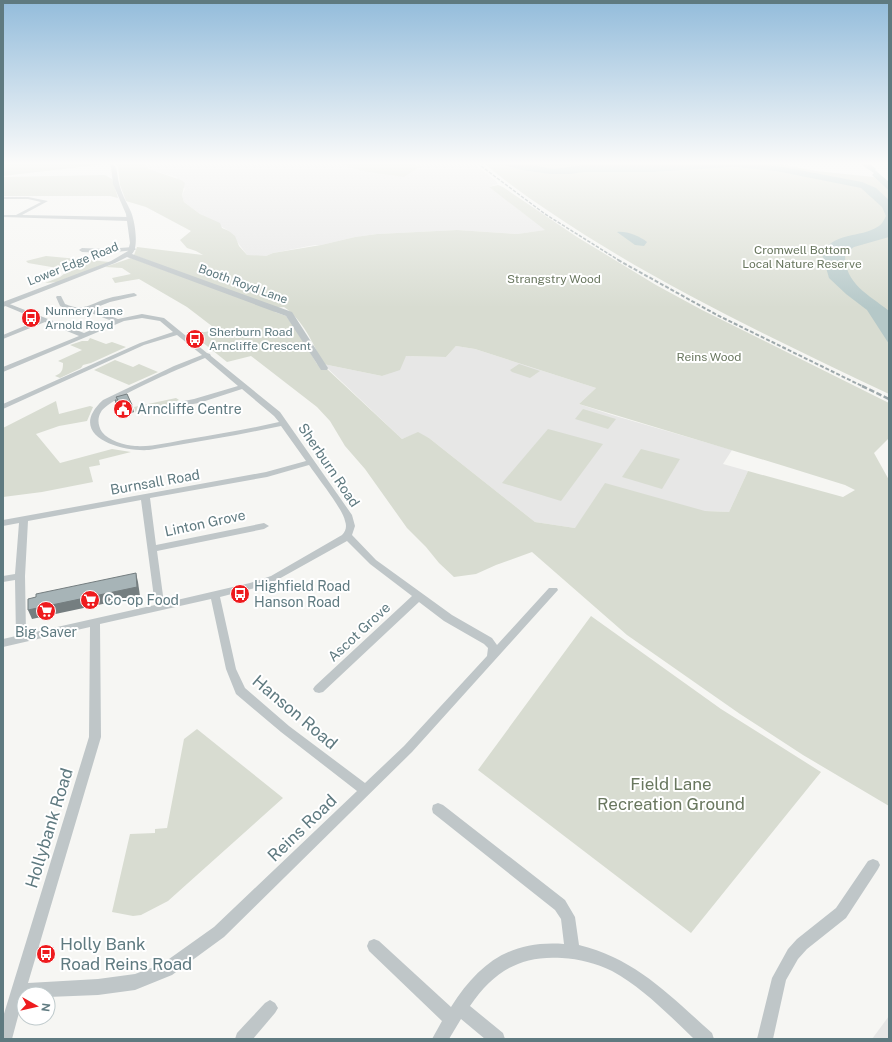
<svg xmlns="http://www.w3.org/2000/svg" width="892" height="1042" viewBox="0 0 892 1042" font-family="'Public Sans',sans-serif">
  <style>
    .built { fill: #e7e7e6 }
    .green { fill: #d8dcd1; fill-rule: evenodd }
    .water { fill: #b5c8c8 }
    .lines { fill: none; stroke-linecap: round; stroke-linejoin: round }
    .minor { fill: #bfc6c8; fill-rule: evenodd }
    .tertiary { fill: #bfc6c8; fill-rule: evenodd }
    .rail-far2 { stroke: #9ea9ac; stroke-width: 1.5; stroke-dasharray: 3.5 1.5; stroke-linecap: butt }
    .rail-far1 { stroke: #9ea9ac; stroke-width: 2; stroke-dasharray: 4 2; stroke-linecap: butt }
    .rail { stroke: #9ea9ac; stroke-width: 2.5; stroke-dasharray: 5.5 2.5; stroke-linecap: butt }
    .wall { fill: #909b9d }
    .shaded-wall { fill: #757e80 }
    .building { fill: #a7b4b7; stroke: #757e80 }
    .labels { text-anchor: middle; stroke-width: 4; stroke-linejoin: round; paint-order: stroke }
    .far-park-label { font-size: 12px; fill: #69775f; stroke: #fff }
    .far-street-label { font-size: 12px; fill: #5f7a80; stroke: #fff }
    .far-poi-label { font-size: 12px; fill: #5f7a80; stroke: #fff; text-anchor: start }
    .poi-label { font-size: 14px; fill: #5f7a80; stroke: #fff; text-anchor: start }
    .street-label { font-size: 14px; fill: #5f7a80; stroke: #fff }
    .near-street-label { font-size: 17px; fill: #5f7a80; stroke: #fff }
    .near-park-label { font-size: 17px; fill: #69775f; stroke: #fff }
    .near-poi-label { font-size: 17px; fill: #5f7a80; stroke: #fff; text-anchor: start }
  </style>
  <rect width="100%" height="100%" fill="#f6f6f3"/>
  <g class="built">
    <path d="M142 163H473L496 181 498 184 489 187 546 230 517 234 457 230 377 234 355 237 321 245H315L273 253 266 256H253L247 255 229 231 200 214 184 202 182 195 185 189 176 177 149 169Z"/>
    <path d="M456 346 475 349 596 388 579 404 612 415 732 450 723 464 748 471 729 512 705 511 575 528 535 522 429 438 418 433 402 439 323 364 382 376 390 373 406 356 446 357Z"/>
    <path d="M889 1016V1039H872Z"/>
  </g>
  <g class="green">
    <path d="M3 163H105L106 164 3 176Z"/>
    <path d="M115 163H142L149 169 181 180 185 183 182 195 184 202 200 214 220 223 222 228 229 231 235 236 239 246 247 255 266 256 273 253 321 245 355 237 377 234 457 230 517 234 545 230 489 187 498 185 503 187 577 237 656 285 702 310 889 403V438L874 453 889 480V806L803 755 740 714 627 635 532 552 496 565 476 574 454 577 439 563 426 547 407 528 365 469 345 446 330 421 317 407 251 356 227 362 192 334 217 330 187 307 139 279 115 283 112 278 131 274 122 268 105 267 131 258 180 276 192 279 189 276 134 255 137 247 203 255 196 251 187 248 180 240 191 231 146 207 126 201 120 185 118 166ZM284 307C303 320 313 343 323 364L382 376 400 370 406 356 446 357 456 346 475 349 596 388 579 404 784 466 845 485 855 490 843 497 748 471 729 512 705 511 605 483 575 528 535 522 429 438 418 432 402 439 327 369 317 364 299 334 286 316 275 312 273 308Z"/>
    <path d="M341 163H404L421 166 404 177C387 174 354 172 341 163Z"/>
    <path d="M484 163H775L816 171 874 177 889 191V394C786 345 682 296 585 235 550 212 515 190 484 163Z"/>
    <path d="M105 175 112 179 118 198 110 196H3V177Z"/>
    <path d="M46 256 110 262 59 282 45 283 60 277 69 270 28 263 26 261Z"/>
    <path d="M90 338 106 344 112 342 126 347 91 363 83 365 81 368 60 378 55 376C62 373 63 370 63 363L58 361 82 350 70 345 82 341H88Z"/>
    <path d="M115 360 133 367 139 364 158 372 129 385 94 370Z"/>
    <path d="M519 364 540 371 530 378 512 372 510 370Z"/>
    <path d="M176 398 179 400 162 407 136 413 134 407Z"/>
    <path d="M56 401 59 414 90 406 93 407 87 421 59 426 36 434 60 463 112 449 131 452 99 460 100 465 89 467 93 482 42 492 3 497V428Z"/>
    <path d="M583 409 616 419 608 429 575 419Z"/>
    <path d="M548 429 603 444 561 501 502 483Z"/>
    <path d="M641 449 680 459 662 489 622 477Z"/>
    <path d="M591 616 721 709 821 772 691 933 478 770Z"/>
    <path d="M197 729 283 798 168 901 141 915 133 916 112 912 130 834 155 833V829L167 828 184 739Z"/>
  </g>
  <g class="water">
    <path d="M496 163H521L554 169 599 163 757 164 783 167 862 182 876 188 889 200V237L854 247 845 253C844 284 868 294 889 311V344L867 310 846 294 829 278 822 254C834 231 859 239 879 226 882 224 884 220 886 216L882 207 861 188 776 171 734 167 651 172H584L571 174H550L522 170Z"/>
    <path d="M859 163H869L876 169 875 170 889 182V191L872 175 874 173Z"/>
    <path d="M617 232C627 231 639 236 647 242L644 246 635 245Z"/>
  </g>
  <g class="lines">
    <g class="minor">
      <path d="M3 197H28L48 201 22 215 129 217 132 219 129 221 3 217V215H16L41 202 28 199H3Z"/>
      <path d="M133 247 136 249 135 250 106 253 82 252 79 250 82 248 106 249Z"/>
      <path d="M134 293 137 295 136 296 110 302 92 309 118 319 142 314 164 318 207 353 210 354 211 356 280 412 352 515 355 526 352 535 376 560 452 615 492 638 497 645 549 588H557L558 590 412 752 224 937 172 975 135 990 98 995 48 997V994H24L12 1039H3V1017L89 737 90 627 3 647V639L16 636 15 580 3 582V576L15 574 19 523 3 526V520L266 472 306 461 281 426 236 435 149 450C120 452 65 435 103 400L174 366 202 355 177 335 144 345 3 409V404L140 343 173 332 160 321 142 318 124 321 3 372V367L79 336 45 322 3 339V335L39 320 3 305V303H7L84 333 112 321 86 311 69 310 60 306 56 297 57 296H61L65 304C83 312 90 304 106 299 115 296 125 295 134 293ZM205 358 238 386 194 399 164 405V409L199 403 242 389 274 416 279 422C249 429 219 434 189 439 171 442 153 447 135 446 124 445 109 441 102 432 98 426 97 418 101 412 110 397 186 366 205 358ZM309 465C317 477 343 509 345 521 347 526 346 531 342 535L271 576 250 583 164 603 157 551 264 529 269 526 264 523 156 545 150 498 267 477ZM141 500 155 605 26 634 25 576 28 521ZM347 541 370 564 412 596 315 686 313 689 315 692 319 693 323 692 419 602 444 621 484 644 488 648 487 656 404 746 365 783 289 726 245 688 236 669 220 597 255 588 277 580ZM211 599 226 669 236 694 281 732 357 791 214 927 162 964 135 974 98 979 28 983 101 737 100 624Z"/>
      <path d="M438 803 443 805 565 900 575 917 579 945C636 959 669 995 712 1033L714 1039H694C669 1015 643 988 612 971 596 963 579 959 562 958 520 955 493 972 470 1006L503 1033 505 1039H485L461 1019 449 1039H432L442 1021 369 951 367 946 369 941 374 939 379 941 451 1007C479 963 510 940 564 944L561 919 555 910 433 813 432 809 433 805Z"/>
      <path d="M873 859 878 861 880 865 878 869 846 918 807 949 798 959 786 980 773 1039H757L772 978 788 949 797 939 836 908 868 861Z"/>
      <path d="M270 1000 275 1003 278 1008 275 1013 253 1039H235L237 1033 265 1003Z"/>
    </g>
    <path class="tertiary" d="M109 163H113C118 169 117 176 119 183 121 193 127 203 131 212 135 221 139 248 132 254L292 312 328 368 327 370H321L286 316 127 257 115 263 3 307V302L111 261 128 251 130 243 126 214 113 184 111 167Z"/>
    <path class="rail-far2" d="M477 163 545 214 620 261"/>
    <path class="rail-far1" d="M618 260 717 315 864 387"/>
    <path class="rail" d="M862 386 889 399"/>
  </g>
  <path class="wall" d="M116 397 134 412 120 416 117 408 115 400H117Z"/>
  <g class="shaded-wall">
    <path d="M132 405 134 412 120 416 118 408Z"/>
    <path d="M136 573 138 582 140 596 32 619 28 610Z"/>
  </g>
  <g class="building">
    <path d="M127 394 132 405 118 408 115 400H118L116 397Z"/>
    <path d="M136 573 137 587 28 610V599L36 597V594Z"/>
  </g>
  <linearGradient id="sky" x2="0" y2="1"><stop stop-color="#93bcdb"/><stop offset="0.53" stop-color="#fbfbfa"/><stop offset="1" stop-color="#fbfbfa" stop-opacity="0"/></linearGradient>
  <rect width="892" height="308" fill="url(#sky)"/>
  <defs>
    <g id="bus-disc" transform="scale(1)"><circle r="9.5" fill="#ee1b1e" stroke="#fff"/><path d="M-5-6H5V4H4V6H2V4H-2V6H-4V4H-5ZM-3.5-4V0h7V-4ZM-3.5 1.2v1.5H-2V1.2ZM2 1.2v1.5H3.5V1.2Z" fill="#fff"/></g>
    <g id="civic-disc" transform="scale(1)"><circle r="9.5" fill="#ee1b1e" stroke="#fff"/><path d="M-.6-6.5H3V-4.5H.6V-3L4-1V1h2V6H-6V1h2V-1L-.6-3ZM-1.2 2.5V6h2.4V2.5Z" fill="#fff"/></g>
    <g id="supermarket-disc" transform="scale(1)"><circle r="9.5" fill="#ee1b1e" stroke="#fff"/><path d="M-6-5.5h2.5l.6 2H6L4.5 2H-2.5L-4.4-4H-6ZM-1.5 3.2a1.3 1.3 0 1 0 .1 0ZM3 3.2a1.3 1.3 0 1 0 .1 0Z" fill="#fff"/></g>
  </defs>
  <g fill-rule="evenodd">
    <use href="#bus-disc" x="31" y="318"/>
    <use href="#bus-disc" x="195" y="339"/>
    <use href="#civic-disc" x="123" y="409"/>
    <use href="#bus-disc" x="240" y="594"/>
    <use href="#supermarket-disc" x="90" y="600"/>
    <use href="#supermarket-disc" x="46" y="611"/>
    <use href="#bus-disc" x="46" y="954"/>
  </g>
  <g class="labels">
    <g class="far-park-label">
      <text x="802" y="254">Cromwell Bottom<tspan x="802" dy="14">Local Nature Reserve</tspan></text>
      <text x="554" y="283">Strangstry Wood</text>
      <text x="709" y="361">Reins Wood</text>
    </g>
    <g class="far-street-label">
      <text transform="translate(73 264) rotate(-22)" y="4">Lower Edge Road</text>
      <text transform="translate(243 284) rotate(20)" y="4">Booth Royd Lane</text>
    </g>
    <g class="far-poi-label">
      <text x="45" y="315">Nunnery Lane<tspan x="45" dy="14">Arnold Royd</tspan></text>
      <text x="209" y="336">Sherburn Road<tspan x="209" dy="14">Arncliffe Crescent</tspan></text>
    </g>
    <g class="poi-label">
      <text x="137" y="414">Arncliffe Centre</text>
      <text x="254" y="591">Highfield Road<tspan x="254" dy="16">Hanson Road</tspan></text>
      <text x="104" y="605">Co-op Food</text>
      <text x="46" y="637" text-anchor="middle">Big Saver</text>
    </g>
    <g class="street-label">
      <text transform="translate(329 465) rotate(56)" y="5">Sherburn Road</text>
      <text transform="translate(155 482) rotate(-10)" y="5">Burnsall Road</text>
      <text transform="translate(205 523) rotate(-12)" y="5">Linton Grove</text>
      <text transform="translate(359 632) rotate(-43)" y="5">Ascot Grove</text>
    </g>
    <g class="near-street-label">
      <text transform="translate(295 712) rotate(40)" y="6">Hanson Road</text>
      <text transform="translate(49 828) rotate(-73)" y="6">Hollybank Road</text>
      <text transform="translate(302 828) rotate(-44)" y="6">Reins Road</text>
    </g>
    <g class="near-park-label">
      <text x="671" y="790">Field Lane<tspan x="671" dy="20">Recreation Ground</tspan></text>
    </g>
    <g class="near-poi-label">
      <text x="60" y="950">Holly Bank<tspan x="60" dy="20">Road Reins Road</tspan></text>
    </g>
  </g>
  <rect width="892" height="1042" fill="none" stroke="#5f7a80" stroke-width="8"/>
  <g transform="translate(36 1006) rotate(98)"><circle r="19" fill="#ffffff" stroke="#bfcacc"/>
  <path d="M0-3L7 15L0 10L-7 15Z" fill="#ee1b1e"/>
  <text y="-6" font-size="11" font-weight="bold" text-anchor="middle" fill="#5f7a80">N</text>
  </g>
</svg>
